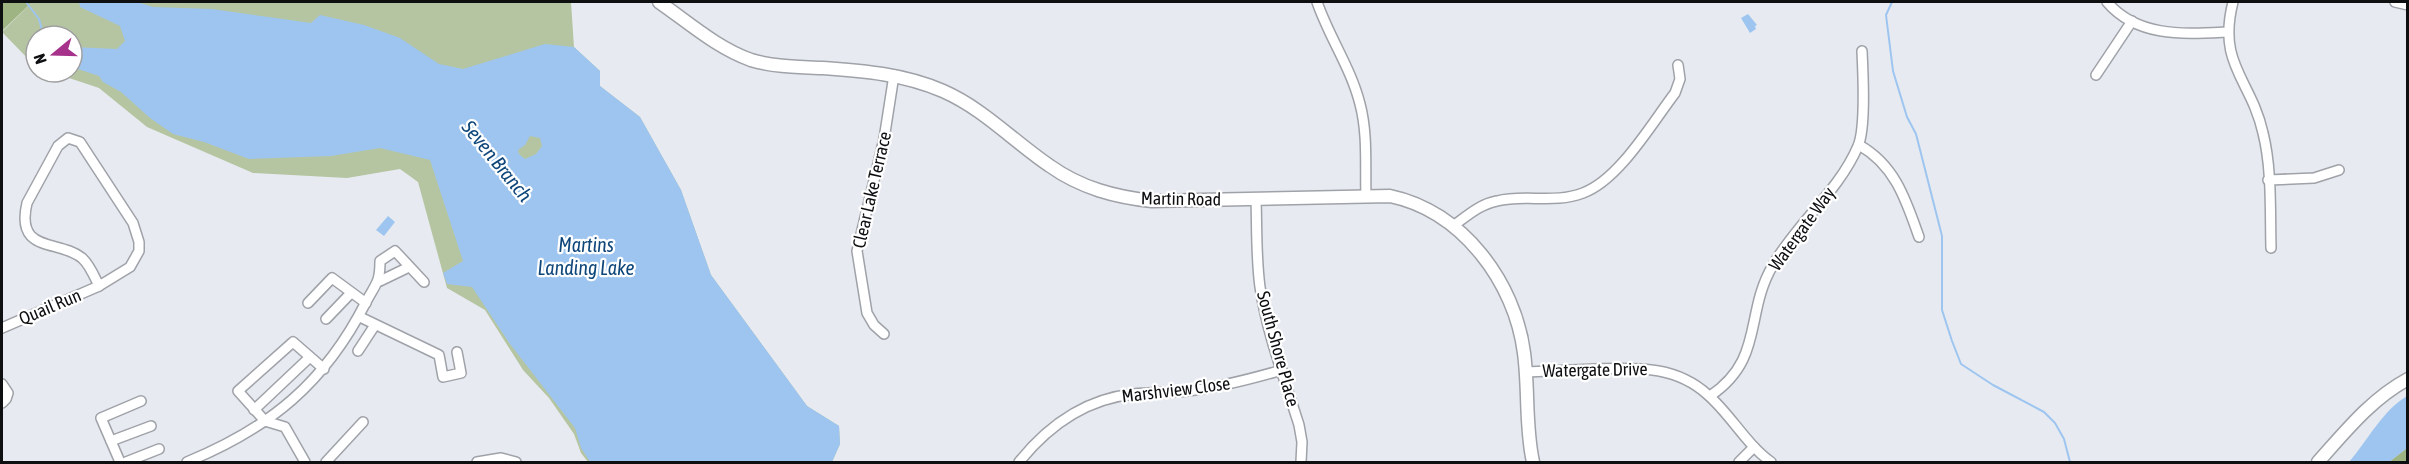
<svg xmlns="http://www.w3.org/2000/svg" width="2409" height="464" viewBox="0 0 2409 464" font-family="'Asap Condensed',sans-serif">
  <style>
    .green { fill: #b5c5a1 }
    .forest { fill: #9eb482 }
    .water { fill: #9ec5f0; fill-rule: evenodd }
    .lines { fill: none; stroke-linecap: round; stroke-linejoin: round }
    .stream { stroke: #9ec5f0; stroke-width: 2 }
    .minor-casing { stroke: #9fa2a8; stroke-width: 12 }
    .tertiary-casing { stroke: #9fa2a8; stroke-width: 15 }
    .minor { stroke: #fff; stroke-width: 9 }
    .tertiary { stroke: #fff; stroke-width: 12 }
    .labels { text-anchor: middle; stroke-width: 4.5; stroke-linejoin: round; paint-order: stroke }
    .street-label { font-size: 18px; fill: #0e0f11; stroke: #fff }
    .water-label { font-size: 20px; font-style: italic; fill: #0f477b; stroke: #fff }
  </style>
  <rect width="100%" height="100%" fill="#e7ebf1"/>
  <path class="green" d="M32 2H571L574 47 600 71V86L640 117 681 190 711 275 807 406 839 426 840 444 832 462H588L581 453 574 434 549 398 523 370 485 310 447 288 418 182 400 169 347 178 253 173 147 127 99 88 51 72H72V36H36V67L2 32Z"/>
  <g class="forest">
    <path d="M2 2H32L2 31Z"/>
    <path d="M2407 448V462H2389Z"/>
  </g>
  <g class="water">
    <path d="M79 2H137L153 7 212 9 311 23 320 15 364 25 400 38 439 64 463 69 545 44 574 47 600 71V86L640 117 681 190 711 275 807 406 839 426 840 444 832 462H590L581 448 575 428 510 344 472 287 447 284 443 273 463 261 430 160 380 148 331 156 249 159 204 142 173 134 150 118 121 92 103 82 99 76 72 67V47L117 49 125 41 120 26 80 7ZM530 136 540 138 542 146 536 154 525 159 519 154 518 150 525 145Z"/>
    <path d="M1748 14 1757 25 1755 26 1756 29 1750 33 1741 18Z"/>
    <path d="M388 216 395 222 384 236 376 230Z"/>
    <path d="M2407 396V448L2389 462H2349C2368 440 2382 411 2407 396Z"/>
  </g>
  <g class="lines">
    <g class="stream">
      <path d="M26 2 39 19 43 34 45 36"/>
      <path d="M1892 2 1886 15 1893 71 1907 117 1916 134 1942 236V310L1952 341 1961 364 1993 385 2044 412 2055 423 2064 439 2070 462"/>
    </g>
    <g class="minor-casing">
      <g id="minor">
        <path d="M1317 2C1329 37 1351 68 1360 104 1368 134 1365 167 1366 197"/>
        <path d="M2107 2C2138 38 2185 34 2228 32"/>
        <path d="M2233 2C2217 65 2251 79 2263 133 2272 169 2270 210 2271 248"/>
        <path d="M2395 2 2408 5"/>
        <path d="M2096 75 2132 21"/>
        <path d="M68 138 80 142 133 223 139 242V251L130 267 99 286C94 276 90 265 82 258 59 239 15 254 27 203L58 146Z"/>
        <path d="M1859 145C1895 165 1906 200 1919 237"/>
        <path d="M2268 180 2314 178 2339 170"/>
        <path d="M1256 199C1257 229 1256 258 1260 287 1267 334 1285 380 1299 425L1302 442 1301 462"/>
        <path d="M1453 226C1467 216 1480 204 1497 201 1526 194 1554 204 1583 193 1619 180 1652 123 1675 93L1680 79 1678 65"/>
        <path d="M380 281 409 267"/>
        <path d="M308 303 332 278 366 303"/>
        <path d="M360 317 439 355 443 377 461 373 457 352"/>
        <path d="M326 319 350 294"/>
        <path d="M2 328 99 286"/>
        <path d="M884 334 874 325 867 313 857 251 884 139 894 75"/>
        <path d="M358 351 375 325"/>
        <path d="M1526 372C1549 371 1572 370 1595 369 1637 368 1675 365 1708 395 1731 415 1746 444 1771 462"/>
        <path d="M2 384 8 393 6 399 2 403"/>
        <path d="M1710 396C1765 359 1744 314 1773 265 1797 223 1839 191 1858 146 1866 128 1863 73 1862 51"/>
        <path d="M254 410 310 357"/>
        <path d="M111 441 151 426"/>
        <path d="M120 462 101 418 141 401"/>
        <path d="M126 462 159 449"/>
        <path d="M187 462C270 428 325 383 366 302 376 283 380 283 380 261L395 251 424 282"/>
        <path d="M305 462 285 427 265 421 238 391 293 342 324 369"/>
        <path d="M326 462 363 422"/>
        <path d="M477 462 501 458 516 462"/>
        <path d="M1019 462C1048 426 1085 399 1133 394 1151 392 1170 393 1188 391 1221 387 1251 379 1282 370"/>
        <path d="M1739 462 1754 447"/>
      </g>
    </g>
    <g class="tertiary-casing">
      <g id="tertiary">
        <path d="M659 2C688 22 717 48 751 60 774 67 799 67 823 68 864 71 904 74 943 91 984 109 1013 141 1050 166 1081 188 1115 197 1152 201L1390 196C1462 211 1515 282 1524 353 1529 390 1525 426 1533 462"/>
        <path d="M2318 462C2345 432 2371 399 2408 379"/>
      </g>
    </g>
    <use href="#minor" class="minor"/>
    <use href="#tertiary" class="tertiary"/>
  </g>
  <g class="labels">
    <g class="street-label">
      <text transform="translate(872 190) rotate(-77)" y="6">Clear Lake Terrace</text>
      <text transform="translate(1181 199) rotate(1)" y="6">Martin Road</text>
      <text transform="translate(1802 229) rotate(-54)" y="6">Watergate Way</text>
      <text transform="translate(50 307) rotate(-23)" y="6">Quail Run</text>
      <text transform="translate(1278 349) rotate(75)" y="6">South Shore Place</text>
      <text transform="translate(1595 370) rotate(-1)" y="6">Watergate Drive</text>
      <text transform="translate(1176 390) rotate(-7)" y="6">Marshview Close</text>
    </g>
    <g class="water-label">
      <text transform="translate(497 161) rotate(51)" y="7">Seven Branch</text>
      <text x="586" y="252">Martins<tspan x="586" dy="23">Landing Lake</tspan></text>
    </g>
  </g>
  <rect width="2409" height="464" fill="none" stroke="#0e0f11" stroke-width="6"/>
  <g transform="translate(54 54) rotate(251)"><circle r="28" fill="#ffffff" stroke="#9f9fa0" stroke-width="1.5"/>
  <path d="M0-4.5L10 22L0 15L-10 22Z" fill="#a7328b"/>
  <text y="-9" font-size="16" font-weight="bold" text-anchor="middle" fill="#0e0f11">N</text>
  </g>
</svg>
